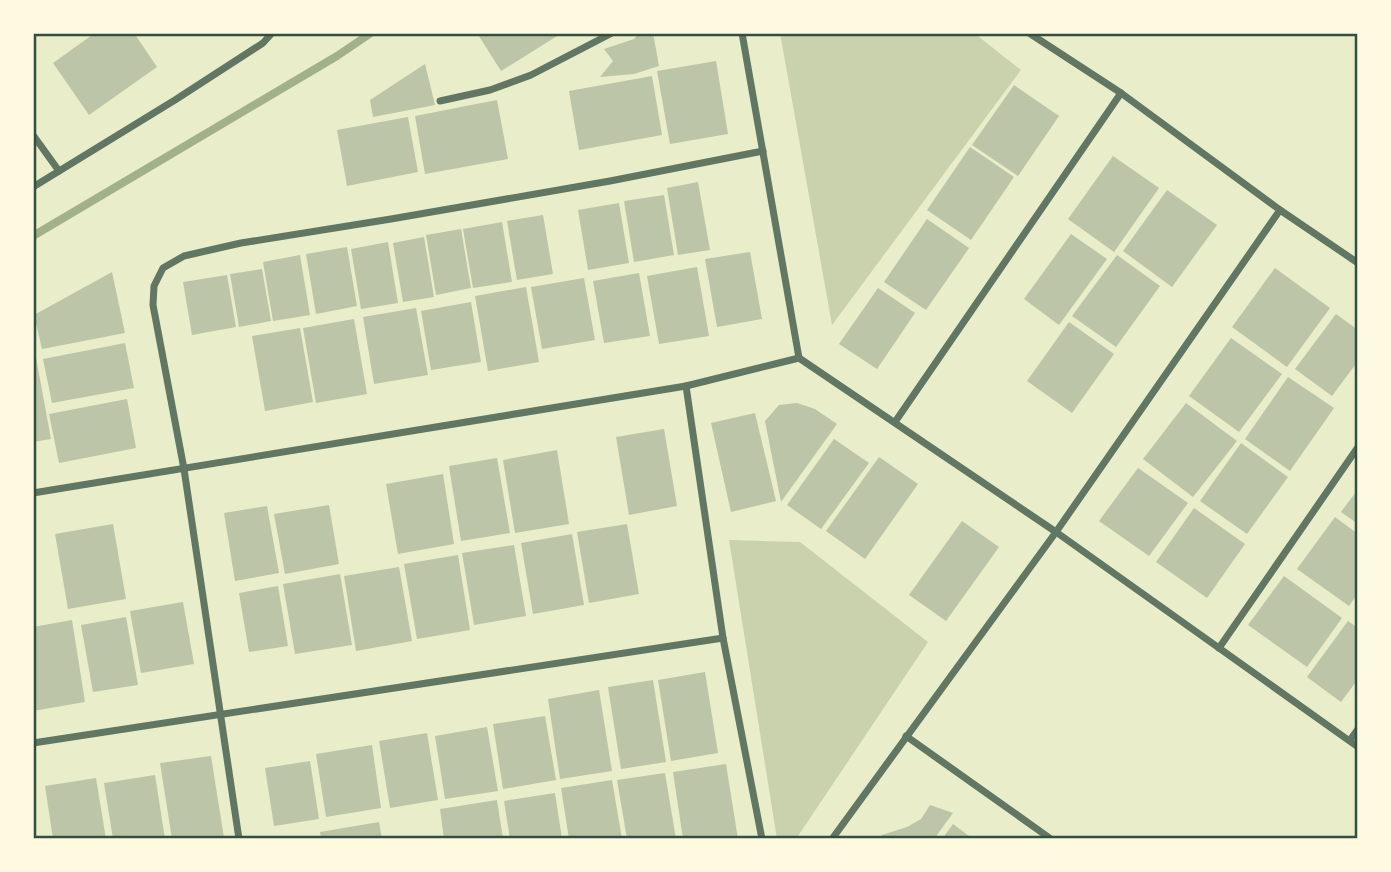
<svg xmlns="http://www.w3.org/2000/svg" width="1391" height="872" viewBox="0 0 1391 872" font-family="'Work Sans',sans-serif">
  <style>
    .green { fill: #cad2ad }
    .lines { fill: none; stroke-linecap: round; stroke-linejoin: round }
    .stream { stroke: #a3b18a; stroke-width: 8 }
    .building { fill: #bcc5a7 }
    .minor { stroke: #617663; stroke-width: 7 }
    .neatline { fill: none; stroke: #344e41; stroke-width: 2.5 }
  </style>
  <rect width="100%" height="100%" fill="#e9edc9"/>
  <g class="green">
    <path d="M780 33H974L1021 70 832 325Z"/>
    <path d="M729 540 800 542 928 642 796 839H777Z"/>
  </g>
  <g class="lines">
    <path class="stream" d="M33 236 337 56 371 33"/>
  </g>
  <g class="building">
    <path d="M95 33H134L157 67 89 115 53 63Z"/>
    <path d="M477 33H562L501 71Z"/>
    <path d="M639 33H653L659 66 634 74 600 77 613 61 604 49 634 39Z"/>
    <path d="M716 61 728 134 670 144 657 71Z"/>
    <path d="M425 64 435 105 373 117 370 100Z"/>
    <path d="M652 76 662 135 579 150 569 91Z"/>
    <path d="M1014 85 1059 116 1018 176 972 145Z"/>
    <path d="M497 100 508 159 425 174 415 116Z"/>
    <path d="M408 117 418 172 347 186 337 130Z"/>
    <path d="M970 147 1014 177 971 240 927 210Z"/>
    <path d="M1113 156 1159 188 1114 252 1068 219Z"/>
    <path d="M698 182 710 250 678 255 667 188Z"/>
    <path d="M1167 190 1217 225 1172 287 1123 251Z"/>
    <path d="M664 195 674 255 634 262 624 201Z"/>
    <path d="M619 203 629 263 588 270 578 210Z"/>
    <path d="M543 215 553 274 517 280 507 221Z"/>
    <path d="M927 219 969 248 926 310 884 282Z"/>
    <path d="M502 222 512 282 473 288 463 229Z"/>
    <path d="M461 229 471 288 436 295 426 235Z"/>
    <path d="M1071 234 1107 259 1059 325 1024 299Z"/>
    <path d="M424 237 434 297 403 302 393 243Z"/>
    <path d="M388 242 398 303 361 309 351 249Z"/>
    <path d="M347 247 357 306 316 314 306 254Z"/>
    <path d="M750 252 762 319 717 327 705 259Z"/>
    <path d="M300 255 310 315 273 321 263 262Z"/>
    <path d="M1117 255 1160 286 1116 347 1072 316Z"/>
    <path d="M697 267 709 336 659 344 647 276Z"/>
    <path d="M1275 268 1330 308 1287 367 1232 327Z"/>
    <path d="M262 269 271 321 239 327 230 274Z"/>
    <path d="M112 272 125 333 42 349 34 315Z"/>
    <path d="M639 273 650 336 604 343 593 281Z"/>
    <path d="M227 275 236 327 192 335 183 282Z"/>
    <path d="M584 278 595 340 542 349 531 287Z"/>
    <path d="M526 287 539 362 488 371 475 296Z"/>
    <path d="M878 288 915 313 877 369 839 344Z"/>
    <path d="M471 302 481 362 431 370 421 311Z"/>
    <path d="M416 308 428 375 374 384 363 317Z"/>
    <path d="M1336 314 1358 330V361L1332 396 1295 369Z"/>
    <path d="M354 319 367 394 316 403 303 328Z"/>
    <path d="M1069 322 1114 354 1072 413 1027 381Z"/>
    <path d="M300 328 313 402 265 411 252 336Z"/>
    <path d="M1231 338 1282 374 1239 432 1189 396Z"/>
    <path d="M125 343 134 388 52 403 43 359Z"/>
    <path d="M33 352H35L51 439 33 442Z"/>
    <path d="M1288 377 1334 408 1290 471 1245 439Z"/>
    <path d="M127 399 136 448 59 463 49 414Z"/>
    <path d="M797 403 815 409 837 424 781 502 765 421 779 405Z"/>
    <path d="M1186 403 1237 441 1193 497 1143 459Z"/>
    <path d="M755 413 776 501 731 512 711 423Z"/>
    <path d="M664 429 677 506 629 515 616 437Z"/>
    <path d="M834 439 869 463 821 529 787 505Z"/>
    <path d="M1241 443 1288 477 1247 534 1200 501Z"/>
    <path d="M557 450 569 524 515 533 503 460Z"/>
    <path d="M879 457 918 484 865 559 826 531Z"/>
    <path d="M497 458 510 533 461 541 449 466Z"/>
    <path d="M1138 468 1188 503 1149 556 1099 521Z"/>
    <path d="M443 474 454 544 398 554 386 484Z"/>
    <path d="M1358 489V524L1341 512Z"/>
    <path d="M329 505 339 564 285 574 274 514Z"/>
    <path d="M267 506 279 573 235 581 224 513Z"/>
    <path d="M1194 508 1245 544 1207 598 1156 562Z"/>
    <path d="M1335 517 1358 534V593L1349 606 1297 569Z"/>
    <path d="M962 521 999 547 946 621 909 595Z"/>
    <path d="M113 524 126 599 68 609 55 534Z"/>
    <path d="M627 524 639 594 589 603 577 532Z"/>
    <path d="M572 534 584 605 533 614 521 543Z"/>
    <path d="M514 545 526 616 474 625 462 553Z"/>
    <path d="M458 555 470 630 417 639 404 564Z"/>
    <path d="M399 567 412 641 356 651 344 576Z"/>
    <path d="M340 574 352 645 295 654 283 584Z"/>
    <path d="M1284 576 1342 618 1307 667 1248 625Z"/>
    <path d="M278 586 288 646 249 652 239 593Z"/>
    <path d="M183 602 194 664 141 673 130 611Z"/>
    <path d="M126 617 138 685 93 692 81 625Z"/>
    <path d="M72 620 85 702 33 711V627Z"/>
    <path d="M1348 621 1358 628V679L1341 702 1307 677Z"/>
    <path d="M705 672 718 753 671 761 658 680Z"/>
    <path d="M653 680 666 762 621 769 608 687Z"/>
    <path d="M599 690 612 771 560 779 548 699Z"/>
    <path d="M545 716 556 780 503 789 493 724Z"/>
    <path d="M487 727 498 791 445 799 435 736Z"/>
    <path d="M427 733 438 800 390 808 379 741Z"/>
    <path d="M372 745 381 808 326 817 316 754Z"/>
    <path d="M211 756 224 838 172 839 160 763Z"/>
    <path d="M310 761 319 819 274 826 265 768Z"/>
    <path d="M726 764 738 839H683L673 772Z"/>
    <path d="M665 773 676 839H627L617 780Z"/>
    <path d="M155 775 165 839H113L104 783Z"/>
    <path d="M96 778 106 839H53L45 786Z"/>
    <path d="M612 780 622 839H569L561 788Z"/>
    <path d="M555 793 562 839H510L504 801Z"/>
    <path d="M497 800 503 839H444L440 809Z"/>
    <path d="M930 805 953 813 934 839H879L882 835 907 827 921 819Z"/>
    <path d="M379 822 382 839H321L320 832Z"/>
    <path d="M953 824 973 839H942Z"/>
  </g>
  <g class="lines">
    <g class="minor">
      <path d="M742 33 799 358"/>
      <path d="M1029 33 1121 93 1280 210 1358 263"/>
      <path d="M440 101 490 90 531 75 612 33"/>
      <path d="M33 135 59 171"/>
      <path d="M33 187 175 100 263 43 272 33"/>
      <path d="M799 358 1056 532 1358 747"/>
      <path d="M686 386 723 638 762 839"/>
      <path d="M895 422 1121 93"/>
      <path d="M33 493 686 386 799 358"/>
      <path d="M1219 648 1358 447"/>
      <path d="M906 736 1051 839"/>
      <path d="M1350 740 1358 729"/>
      <path d="M33 743 723 638"/>
      <path d="M239 839 184 469 153 305 154 286 163 268 184 256 241 243 391 219 610 181 763 151"/>
      <path d="M832 839 1056 532 1280 210"/>
    </g>
  </g>
  <rect width="1391" height="872" fill="none" stroke="#fefae0" stroke-width="70"/>
  <rect x="35" y="35" width="1321" height="802" class="neatline"/>
</svg>
